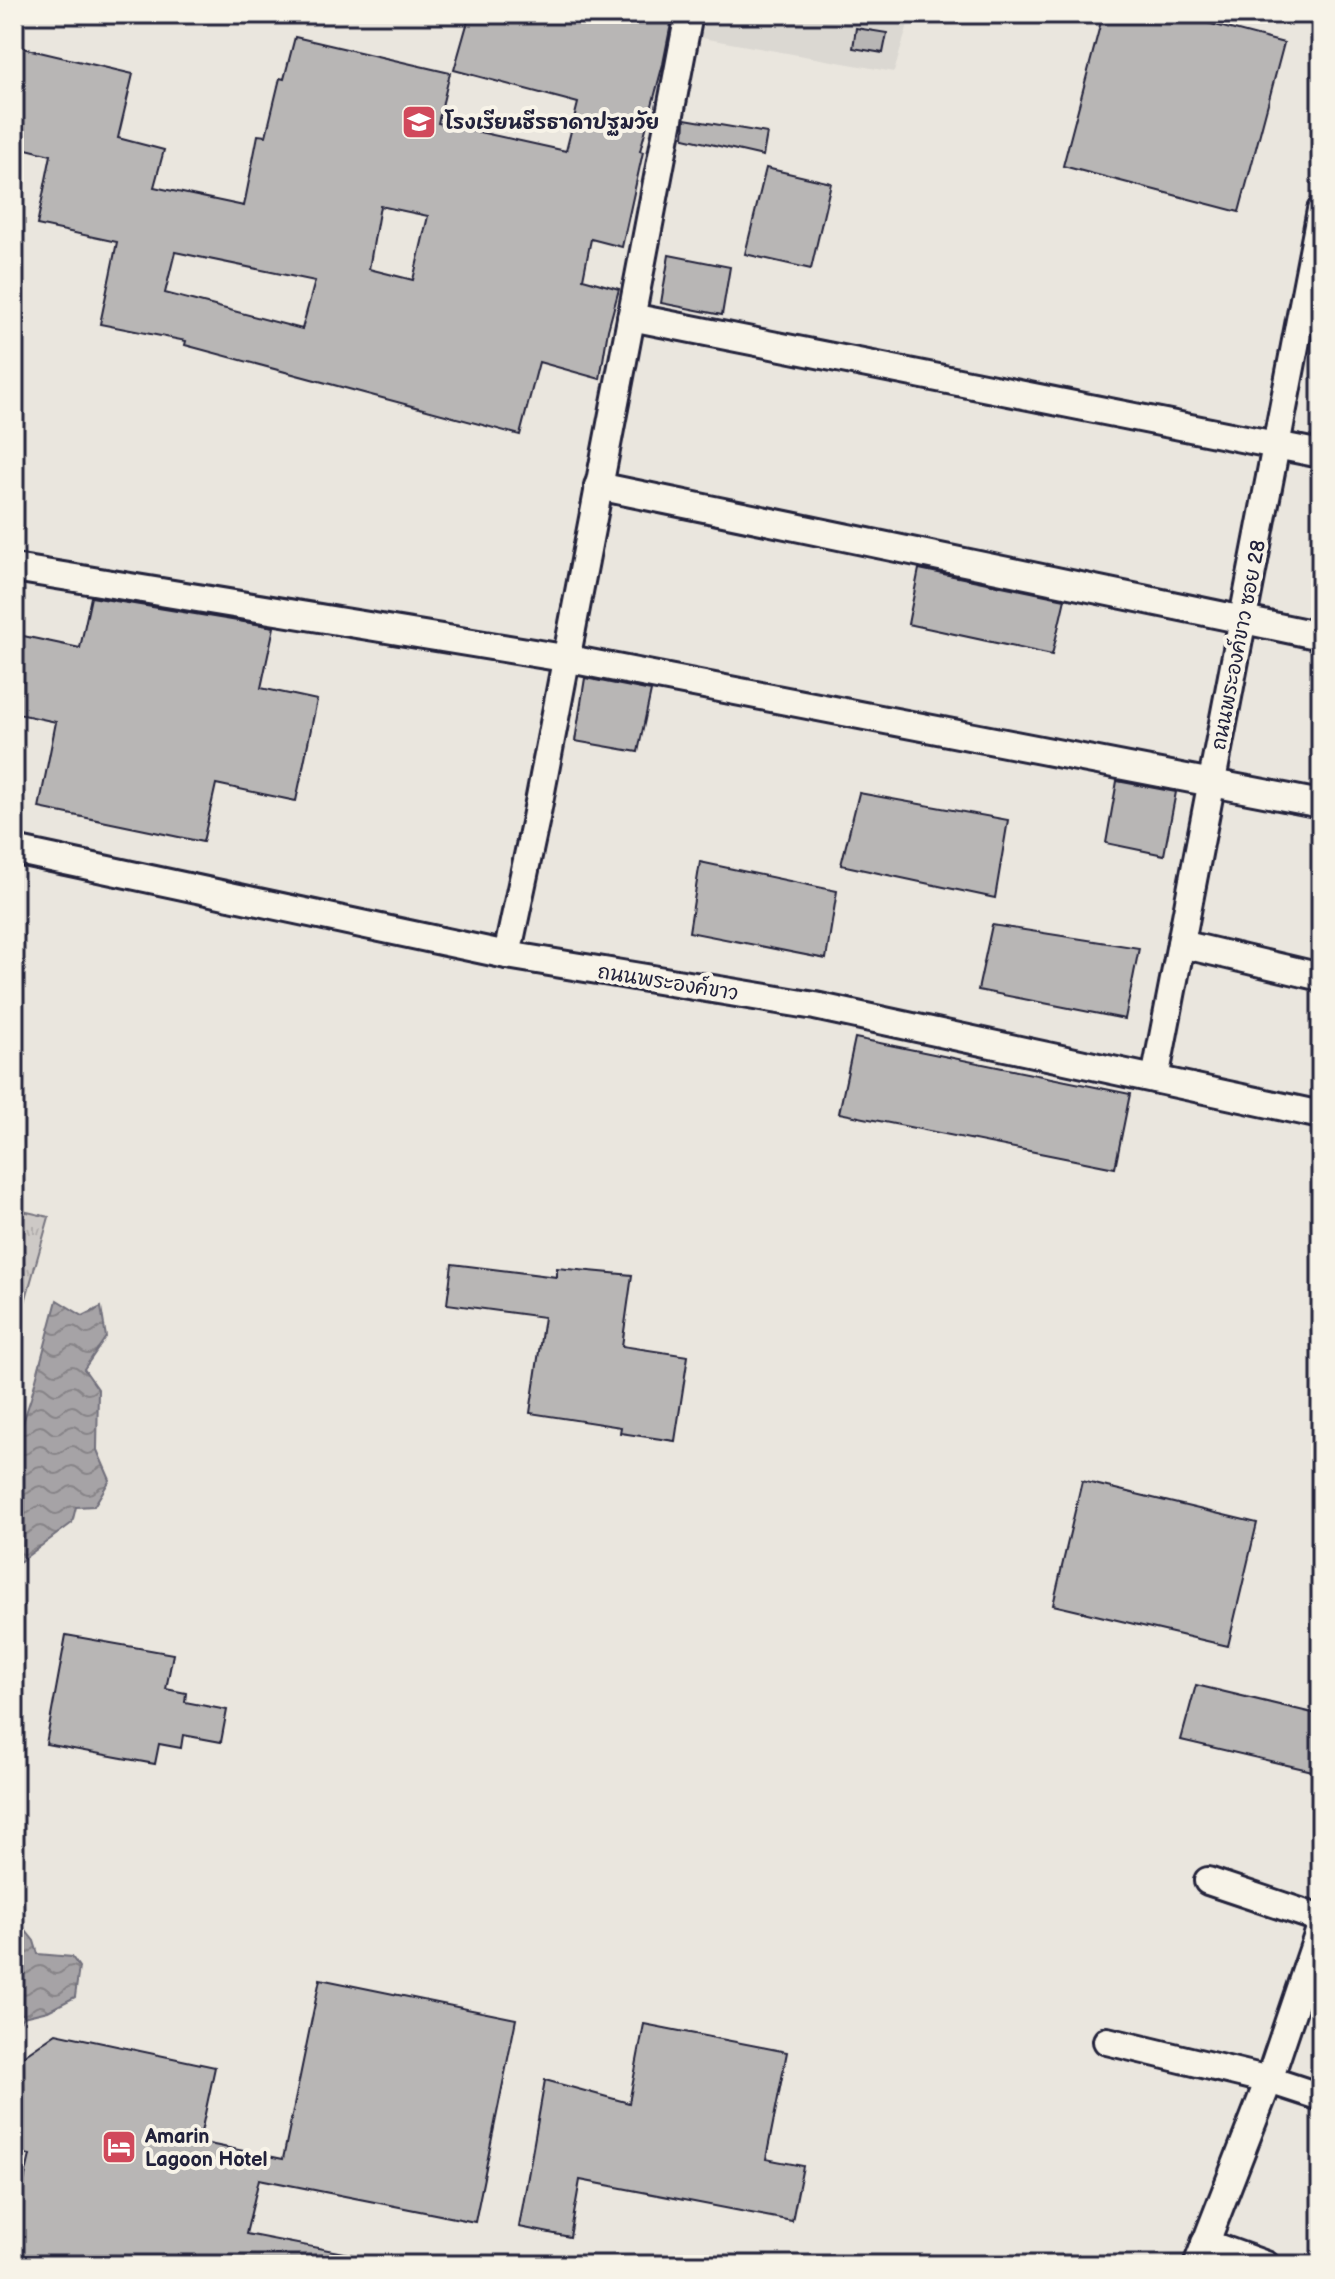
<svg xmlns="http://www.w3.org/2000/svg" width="1335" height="2279" viewBox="0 0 1335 2279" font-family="'Balsamiq Sans','Playpen Sans Thai',sans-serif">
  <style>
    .built { fill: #dbd8d2 }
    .grass { fill: url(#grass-tufts); stroke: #787680; stroke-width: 2 }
    .water { fill: url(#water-waves); stroke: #716f7b; stroke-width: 2 }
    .building { fill: #b8b6b5; stroke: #22223b; stroke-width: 2; fill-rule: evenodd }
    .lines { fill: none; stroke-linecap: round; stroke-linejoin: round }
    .minor-casing { stroke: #22223b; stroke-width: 32 }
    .minor { stroke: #f7f3e8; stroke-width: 26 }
    .labels { text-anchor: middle; stroke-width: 8; stroke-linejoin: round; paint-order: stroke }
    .poi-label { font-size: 20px; font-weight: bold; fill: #22223b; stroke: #f7f3e8; text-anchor: start }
    .street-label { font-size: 20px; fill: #22223b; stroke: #f7f3e8 }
  </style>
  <defs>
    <pattern id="grass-tufts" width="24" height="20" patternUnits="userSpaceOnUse" patternTransform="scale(2)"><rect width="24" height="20" fill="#cdc9c6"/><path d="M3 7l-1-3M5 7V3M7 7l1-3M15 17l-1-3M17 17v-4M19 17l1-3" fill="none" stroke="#b0acab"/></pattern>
    <pattern id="water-waves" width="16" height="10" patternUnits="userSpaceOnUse" patternTransform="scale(2)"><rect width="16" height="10" fill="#a6a3a6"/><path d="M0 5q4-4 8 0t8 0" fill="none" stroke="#878488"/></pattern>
  </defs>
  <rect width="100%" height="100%" fill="#eae6de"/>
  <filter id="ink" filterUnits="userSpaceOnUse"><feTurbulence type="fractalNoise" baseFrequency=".0125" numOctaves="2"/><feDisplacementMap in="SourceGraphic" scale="16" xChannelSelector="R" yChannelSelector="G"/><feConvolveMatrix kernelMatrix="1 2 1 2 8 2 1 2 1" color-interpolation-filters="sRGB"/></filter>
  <g filter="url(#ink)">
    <path class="built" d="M701 14H911L894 72 696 37Z"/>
    <path class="grass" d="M14 1209 49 1217 14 1341Z"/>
    <g class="water">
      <path d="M57 1300 83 1316 101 1307 106 1337 84 1369 98 1389 97 1450 110 1480 94 1506 76 1507 72 1523 14 1566V1450L31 1398Z"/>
      <path d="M14 1930 26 1931 34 1941 38 1954 72 1957 79 1967 75 1997 48 2011 23 2017 14 2029Z"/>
    </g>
    <g class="building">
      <path d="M470 14H673L663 64 640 151 643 152 622 247 591 239 583 279 619 289 608 330 600 379 539 362 520 435 185 345 186 341 100 324 117 242 37 225 51 155 14 146V46L133 74 118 138 164 150 154 187 244 206 258 135 266 136 280 78 284 79 295 37 450 73 438 123 566 151 578 103 454 70ZM380 206 428 216 413 280 369 269ZM175 252 315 281 302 329 165 293Z"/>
      <path d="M1103 14H1173L1284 43 1239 212 1063 166Z"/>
      <path d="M856 28 887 33 883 53 853 48Z"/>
      <path d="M685 119 767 133 763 156 684 138Z"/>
      <path d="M766 168 831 183 811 269 745 254Z"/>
      <path d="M669 255 730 267 722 315 661 303Z"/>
      <path d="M919 569 1065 599 1052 655 908 624Z"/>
      <path d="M91 597 274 627 261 688 317 700 296 801 216 784 203 842 39 808 56 722 14 713V634L80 648Z"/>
      <path d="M585 678 651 691 638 752 575 741Z"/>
      <path d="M1117 781 1176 792 1164 855 1106 843Z"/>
      <path d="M859 793 1008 820 995 898 841 865Z"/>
      <path d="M700 862 837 891 826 959 689 932Z"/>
      <path d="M992 925 1139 948 1125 1019 978 990Z"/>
      <path d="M855 1038 1130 1094 1115 1168 839 1113Z"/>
      <path d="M452 1264 557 1277V1268L632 1275 622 1346 688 1356 675 1441 620 1433 621 1427 530 1413 544 1317 447 1304Z"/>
      <path d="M1082 1481 1257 1523 1228 1646 1053 1605Z"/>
      <path d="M66 1635 173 1654 166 1689 186 1693 185 1702 227 1710 221 1742 183 1735 181 1748 159 1744 155 1764 46 1744Z"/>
      <path d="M1196 1685 1321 1715V1773L1181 1740Z"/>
      <path d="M320 1979 516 2019 475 2222 259 2179 246 2234 354 2255 353 2265H54L14 2257V2211L17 2212 30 2155 14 2152V2062L56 2033 215 2067 199 2142 283 2159Z"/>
      <path d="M644 2024 787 2052 766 2159 803 2166 792 2221 580 2180 570 2237 519 2227 545 2080 629 2103Z"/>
    </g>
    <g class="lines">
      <g class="minor-casing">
        <g id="minor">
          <path d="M631 317 1321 454"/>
          <path d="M598 486 1321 636"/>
          <path d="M14 568 564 658 1321 804"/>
          <path d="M14 850 507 955 815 1006 1321 1115"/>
          <path d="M1181 944 1321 977"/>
          <path d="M507 955 536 818 689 14"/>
          <path d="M1155 1079 1321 210"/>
          <path d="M1208 1881 1321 1919"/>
          <path d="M1107 2041 1269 2080 1321 2097"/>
          <path d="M1205 2243 1266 2265"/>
          <path d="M1197 2265 1269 2080 1321 1926"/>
        </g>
      </g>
      <use href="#minor" class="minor"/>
    </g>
  </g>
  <defs>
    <g id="school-square" transform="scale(1.8)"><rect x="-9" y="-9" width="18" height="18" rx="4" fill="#d1495b" stroke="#f7f3e8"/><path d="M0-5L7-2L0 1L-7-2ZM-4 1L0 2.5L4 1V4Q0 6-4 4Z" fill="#fff"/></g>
    <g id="hotel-square" transform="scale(1.8)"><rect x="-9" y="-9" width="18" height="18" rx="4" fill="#d1495b" stroke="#f7f3e8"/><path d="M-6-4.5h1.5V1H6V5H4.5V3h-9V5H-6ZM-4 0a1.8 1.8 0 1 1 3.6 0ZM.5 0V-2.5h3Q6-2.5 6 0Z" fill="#fff"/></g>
  </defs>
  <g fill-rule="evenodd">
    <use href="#school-square" x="419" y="122"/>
    <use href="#hotel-square" x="119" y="2147"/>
  </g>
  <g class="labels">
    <g class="poi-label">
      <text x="445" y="129">โรงเรียนธีรธาดาปฐมวัย</text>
      <text x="145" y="2143">Amarin<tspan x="145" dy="23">Lagoon Hotel</tspan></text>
    </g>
    <g class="street-label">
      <text transform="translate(1238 645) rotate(-79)" y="7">ถนนพระองค์ขาว ซอย 28</text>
      <text transform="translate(668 982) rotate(9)" y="7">ถนนพระองค์ขาว</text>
    </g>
  </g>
  <rect width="1335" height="2279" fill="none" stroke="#f7f3e8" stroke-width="48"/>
  <rect x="24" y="24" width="1287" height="2231" fill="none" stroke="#22223b" stroke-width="3" filter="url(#ink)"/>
</svg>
